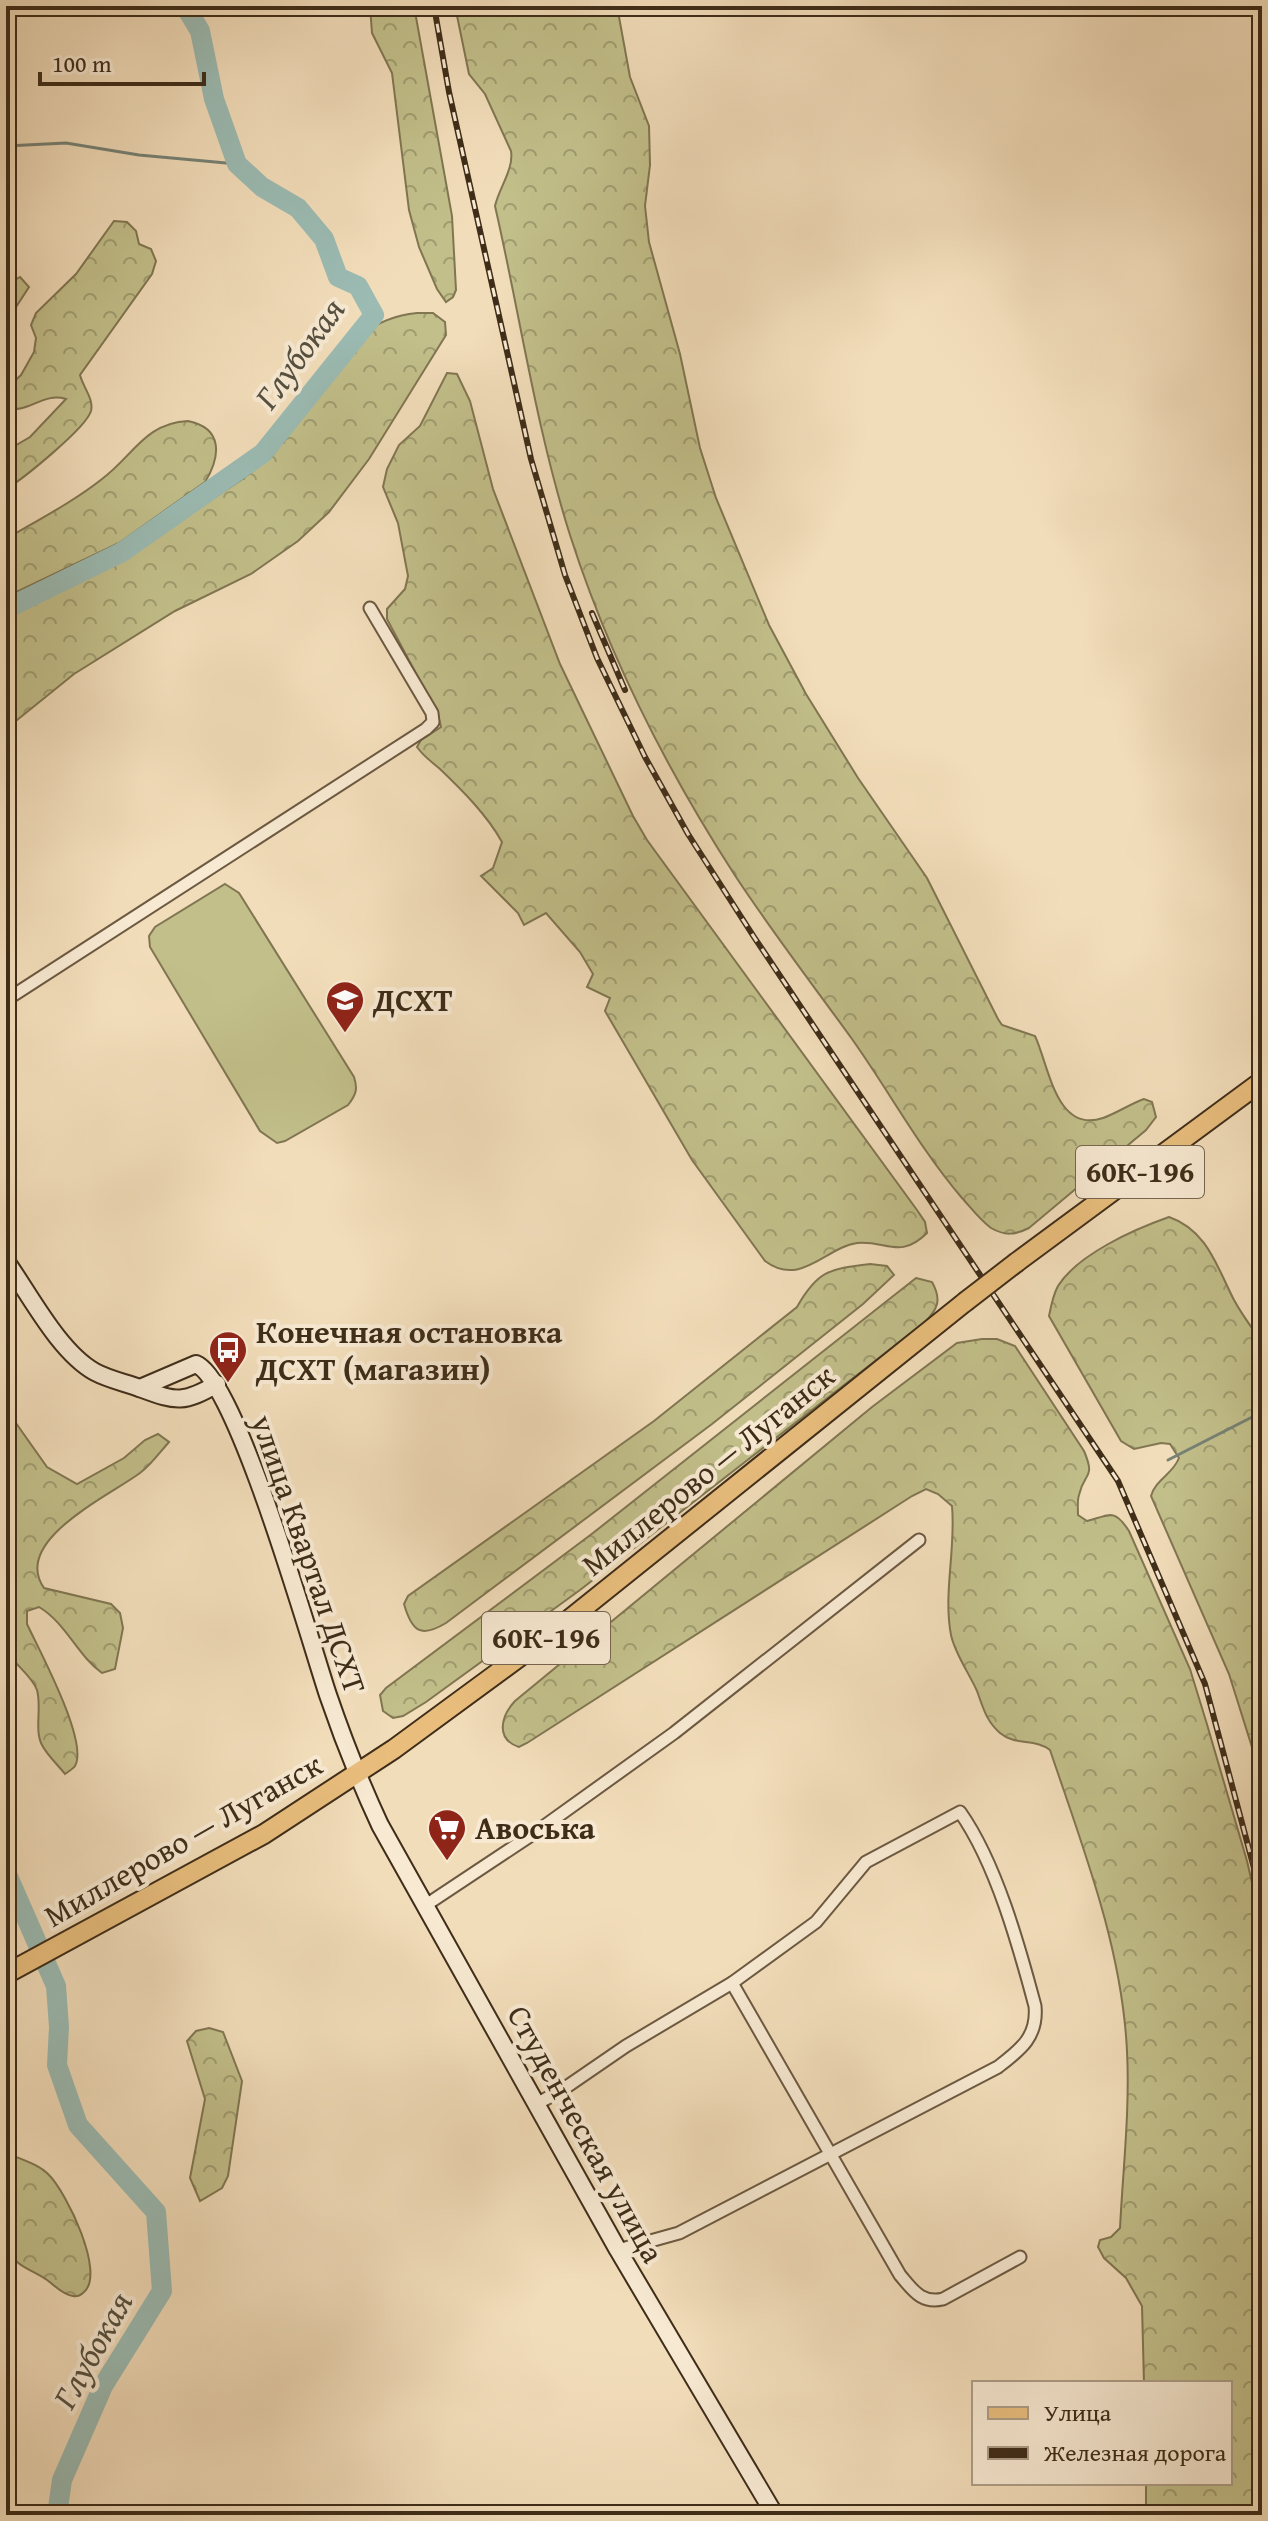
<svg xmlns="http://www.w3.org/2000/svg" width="1268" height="2521" viewBox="0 0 1268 2521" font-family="'Gentium Book Plus',serif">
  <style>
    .grass { fill: #c2bf8a; stroke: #807652; stroke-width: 2 }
    .forest { fill: url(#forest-crowns); stroke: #807652; stroke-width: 2 }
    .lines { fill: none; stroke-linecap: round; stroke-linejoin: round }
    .stream { stroke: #768275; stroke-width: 3 }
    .river { stroke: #9bbbb3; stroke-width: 20 }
    .street-casing { stroke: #6c5941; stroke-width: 15 }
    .secondary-casing { stroke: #3f2d19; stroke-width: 20 }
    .primary-casing { stroke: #3f2d19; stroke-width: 22 }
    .street { stroke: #f7e9d2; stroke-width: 11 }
    .secondary { stroke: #f7e9d2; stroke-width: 16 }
    .primary { stroke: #e9be7d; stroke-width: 18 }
    .rail-casing { stroke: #3f2d19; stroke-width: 6 }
    .rail { stroke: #f7e9d2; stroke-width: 3; stroke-dasharray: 9; stroke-linecap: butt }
    .primary-bridge-casing { stroke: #3f2d19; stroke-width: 22; stroke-linecap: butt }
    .primary-bridge { stroke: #e9be7d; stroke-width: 18 }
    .labels { text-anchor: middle; stroke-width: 8; stroke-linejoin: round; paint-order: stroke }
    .shield { fill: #f7e9d2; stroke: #766550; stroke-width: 2 }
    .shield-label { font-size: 30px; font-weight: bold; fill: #3f2d19 }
    .poi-label { font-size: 32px; font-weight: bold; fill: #3f2d19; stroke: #f7e9d2; text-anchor: start }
    .street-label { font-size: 32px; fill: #3f2d19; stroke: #f7e9d2 }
    .water-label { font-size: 34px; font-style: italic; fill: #565040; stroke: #f7e9d2 }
  </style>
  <defs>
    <pattern id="forest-crowns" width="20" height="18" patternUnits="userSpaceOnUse" patternTransform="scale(2)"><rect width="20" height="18" fill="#c2bf8a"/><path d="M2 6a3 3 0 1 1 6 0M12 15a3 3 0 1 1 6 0" fill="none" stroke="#9f9c70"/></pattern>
  </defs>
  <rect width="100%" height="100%" fill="#f2ddba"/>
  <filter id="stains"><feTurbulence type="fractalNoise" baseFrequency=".0025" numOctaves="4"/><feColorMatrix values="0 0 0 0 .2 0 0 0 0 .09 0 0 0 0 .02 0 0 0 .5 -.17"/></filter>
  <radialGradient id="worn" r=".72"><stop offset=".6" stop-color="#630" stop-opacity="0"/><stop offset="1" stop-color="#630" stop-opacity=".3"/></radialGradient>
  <path class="grass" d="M225 884 239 893 354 1077C358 1089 356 1095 348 1105L285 1141 277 1143 260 1131 150 947 149 936 155 927Z"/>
  <g class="forest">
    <path d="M370 6H414L452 216 456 290 453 297 446 302 437 289 419 247 409 210 392 73 372 33Z"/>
    <path d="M455 6H617L630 77 649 126 650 165 645 206 649 242 680 354 700 448 716 498 769 625 806 694 858 778 927 878 998 1019 1002 1025 1035 1036C1049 1066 1056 1134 1103 1118 1117 1113 1130 1104 1144 1099L1152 1102 1156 1117 1146 1130 1029 1228C1015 1235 1005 1236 991 1228 980 1220 971 1208 962 1198 920 1149 889 1091 852 1039 813 985 773 933 736 877 668 772 608 654 570 535 536 428 520 315 495 206 499 188 514 169 511 151L485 94 469 74Z"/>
    <path d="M114 221 127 222 136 231 139 244 151 249 156 261 152 274 80 375C83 387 94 399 91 411 86 428 23 479 6 489V451L30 437 66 399C42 392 29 414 6 408V389L21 375 34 352 36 338 31 325 36 313 76 274Z"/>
    <path d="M20 277 29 287 14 310 6 316V285Z"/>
    <path d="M417 313H433L445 322 446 335 369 459 329 512 298 541 251 574 175 611 74 674 6 729V615L116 563 241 480 272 456 363 334C378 322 398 315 417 313Z"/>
    <path d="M447 373 457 374 470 401 493 489 560 664 633 816 647 840 917 1210 925 1222 927 1233C900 1260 886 1240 857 1243 826 1247 801 1288 765 1261L692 1160 605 1011 610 998 587 987 593 974 580 952 546 913 524 925 518 913 481 876 493 868 502 842C487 815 462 790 440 769 431 761 424 757 417 747L421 740 441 727 438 715 387 619V609L405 589 408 576 398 523 383 487 387 469 399 445 420 426Z"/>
    <path d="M188 421C223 428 221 456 205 482L119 543 6 597V539C38 520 73 502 102 479 133 456 145 423 188 421Z"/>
    <path d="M1169 1217C1207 1230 1217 1267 1234 1300 1242 1315 1252 1328 1262 1342V1779L1229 1674 1151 1496C1156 1479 1173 1474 1179 1458L1170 1444 1161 1443 1134 1449 1121 1441 1049 1316C1051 1306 1053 1295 1058 1286 1078 1254 1135 1229 1169 1217Z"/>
    <path d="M870 1264 887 1266 894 1275 863 1304 712 1424 446 1623C421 1638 412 1632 404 1604L408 1596 654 1421 797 1307C818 1270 830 1269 870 1264Z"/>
    <path d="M916 1278 932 1282C942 1300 938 1309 924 1323L580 1590 426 1702 403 1716 393 1718 383 1711 380 1695 386 1688 593 1533Z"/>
    <path d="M982 1339H997L1015 1346 1084 1451C1096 1479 1084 1472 1079 1495 1077 1501 1078 1508 1078 1515L1087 1521C1110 1515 1114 1508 1129 1531L1190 1669 1206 1721 1247 1861 1256 1900 1262 1960V2515H1146V2483H1230V2383H1144L1142 2306 1126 2278 1104 2258 1098 2247 1100 2240 1111 2237 1120 2228C1123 2169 1130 2110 1127 2051 1122 1947 1083 1848 1050 1750 1035 1738 1015 1746 1000 1733 986 1721 983 1707 977 1691 969 1673 955 1654 951 1635 943 1593 956 1549 952 1506L938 1494 926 1489 912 1496 527 1743 519 1747C495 1739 501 1716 515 1701L872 1407 957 1343Z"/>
    <path d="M6 1409 47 1467 77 1484 124 1458 145 1440 158 1434 169 1442C160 1452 151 1465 140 1473 109 1496 11 1541 44 1588L111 1604 120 1613 123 1628 115 1669 102 1673C77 1655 66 1623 39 1607L27 1611V1624C39 1650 89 1742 75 1766 73 1769 69 1771 65 1774 58 1765 47 1755 42 1745 34 1730 42 1707 37 1690 31 1673 7 1660 6 1646 4 1621 20 1590 6 1568Z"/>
    <path d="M209 2028 223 2032 242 2081 228 2176 222 2188 200 2201 190 2178 205 2099 187 2041 196 2031Z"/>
    <path d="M6 2153C20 2159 39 2164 49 2175 66 2192 106 2273 84 2292 81 2295 77 2297 73 2296 63 2295 54 2285 47 2280 28 2267 17 2269 6 2246Z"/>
  </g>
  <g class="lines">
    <g class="stream">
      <path d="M6 146 66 143 139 155 237 164"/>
      <path d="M1168 1460 1262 1412"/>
    </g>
    <g class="river">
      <path d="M6 609 122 552 263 453 374 315 358 286 338 277 324 239 298 208 262 187 237 164 214 99 200 31 185 6"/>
      <path d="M6 1872 56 1986 59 2027 57 2065 78 2125 156 2212 162 2291 103 2386 62 2480 57 2515"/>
    </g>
    <g class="street-casing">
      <g id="street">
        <path d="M6 1000 426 729 433 722 432 713 370 608"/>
        <path d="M426 1905 536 1832 674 1733 919 1540"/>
        <path d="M732 1983 900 2275C913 2290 921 2304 943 2299L1020 2257"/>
        <path d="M536 2104 559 2092 626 2046 732 1983 816 1922 866 1862 960 1812C996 1863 1019 1946 1035 2006 1038 2037 1020 2050 998 2067L679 2233 618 2250"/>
      </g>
    </g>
    <g class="secondary-casing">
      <g id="secondary">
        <path d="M6 1261C30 1295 59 1352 95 1372 110 1380 127 1383 142 1389 177 1402 184 1403 217 1384"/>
        <path d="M140 1388 196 1364C237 1381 310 1641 328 1695 343 1739 360 1782 380 1825L618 2250 775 2515"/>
      </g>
    </g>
    <g class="primary-casing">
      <g id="primary">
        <path d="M1017 1262 1262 1081"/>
        <path d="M6 1974 264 1834 394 1749 556 1630 965 1302"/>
      </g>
    </g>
    <use href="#street" class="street"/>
    <use href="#secondary" class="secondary"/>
    <use href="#primary" class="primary"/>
    <g class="rail-casing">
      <g id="rail">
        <path d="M434 6 449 92 531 459 565 575 597 658 645 757 688 834 754 937 1118 1481 1205 1684 1262 1898"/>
        <path d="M592 613 625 690"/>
      </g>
    </g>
    <use href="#rail" class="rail"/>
    <g class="primary-bridge-casing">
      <path id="primary-bridge" d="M965 1302 1017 1262"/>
    </g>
    <use href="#primary-bridge" class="primary-bridge"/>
  </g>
  <defs>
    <g id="university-pin" transform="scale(2)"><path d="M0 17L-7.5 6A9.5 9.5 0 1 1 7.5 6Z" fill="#8f2418" stroke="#f7e9d2"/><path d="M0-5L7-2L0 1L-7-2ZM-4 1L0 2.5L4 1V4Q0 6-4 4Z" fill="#fff"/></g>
    <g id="bus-pin" transform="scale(2)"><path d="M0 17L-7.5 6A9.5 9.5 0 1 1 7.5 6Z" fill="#8f2418" stroke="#f7e9d2"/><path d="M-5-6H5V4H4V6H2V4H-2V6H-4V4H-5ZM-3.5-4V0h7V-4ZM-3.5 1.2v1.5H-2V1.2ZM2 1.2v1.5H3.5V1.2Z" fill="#fff"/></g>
    <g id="supermarket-pin" transform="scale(2)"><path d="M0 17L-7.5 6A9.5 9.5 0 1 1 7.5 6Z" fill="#8f2418" stroke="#f7e9d2"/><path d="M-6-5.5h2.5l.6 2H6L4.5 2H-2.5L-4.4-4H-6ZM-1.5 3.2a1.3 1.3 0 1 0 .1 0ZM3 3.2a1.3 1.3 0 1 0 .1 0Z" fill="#fff"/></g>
  </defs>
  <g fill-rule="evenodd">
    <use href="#university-pin" x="345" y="1000"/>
    <use href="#bus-pin" x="228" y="1350"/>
    <use href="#supermarket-pin" x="447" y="1828"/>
  </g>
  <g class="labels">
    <g class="shield">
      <rect x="1076" y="1146" width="128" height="52" rx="6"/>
      <rect x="482" y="1612" width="128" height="52" rx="6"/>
    </g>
    <g class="shield-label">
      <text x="1140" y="1182">60К-196</text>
      <text x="546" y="1648">60К-196</text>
    </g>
    <g class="poi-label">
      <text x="373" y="1011">ДСХТ</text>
      <text x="256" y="1343">Конечная остановка<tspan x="256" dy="37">ДСХТ (магазин)</tspan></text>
      <text x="475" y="1839">Авоська</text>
    </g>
    <g class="street-label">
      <text transform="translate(708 1470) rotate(-39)" y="11">Миллерово — Луганск</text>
      <text transform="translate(309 1554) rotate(71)" y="11">улица Квартал ДСХТ</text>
      <text transform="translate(183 1840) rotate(-30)" y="11">Миллерово — Луганск</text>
      <text transform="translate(586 2134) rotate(61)" y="11">Студенческая улица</text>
    </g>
    <g class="water-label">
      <text transform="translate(299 353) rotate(-54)" y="12">Глубокая</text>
      <text transform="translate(92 2350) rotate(-61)" y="12">Глубокая</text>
    </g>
  </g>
  <rect width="1268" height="2521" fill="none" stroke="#f2ddba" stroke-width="32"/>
  <rect x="8" y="8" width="1252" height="2505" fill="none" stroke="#3f2d19" stroke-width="4"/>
  <rect x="16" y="16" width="1236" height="2489" fill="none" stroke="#3f2d19" stroke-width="2"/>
  <rect x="972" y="2381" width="260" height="104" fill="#f7e9d2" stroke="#ad9e88" stroke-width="2"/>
  <rect x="988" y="2407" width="40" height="12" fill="#e9be7d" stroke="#ad9e88" stroke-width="2"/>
  <text x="1044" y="2421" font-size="24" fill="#3f2d19">Улица</text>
  <rect x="988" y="2447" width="40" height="12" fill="#3f2d19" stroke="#ad9e88" stroke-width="2"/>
  <text x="1044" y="2461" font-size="24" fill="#3f2d19">Железная дорога</text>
  <path d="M40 72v12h164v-12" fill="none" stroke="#3f2d19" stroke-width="4"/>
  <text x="52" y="72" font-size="24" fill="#3f2d19" stroke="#f7e9d2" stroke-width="6" paint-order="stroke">100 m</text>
  <rect width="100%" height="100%" filter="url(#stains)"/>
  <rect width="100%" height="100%" fill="url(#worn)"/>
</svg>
